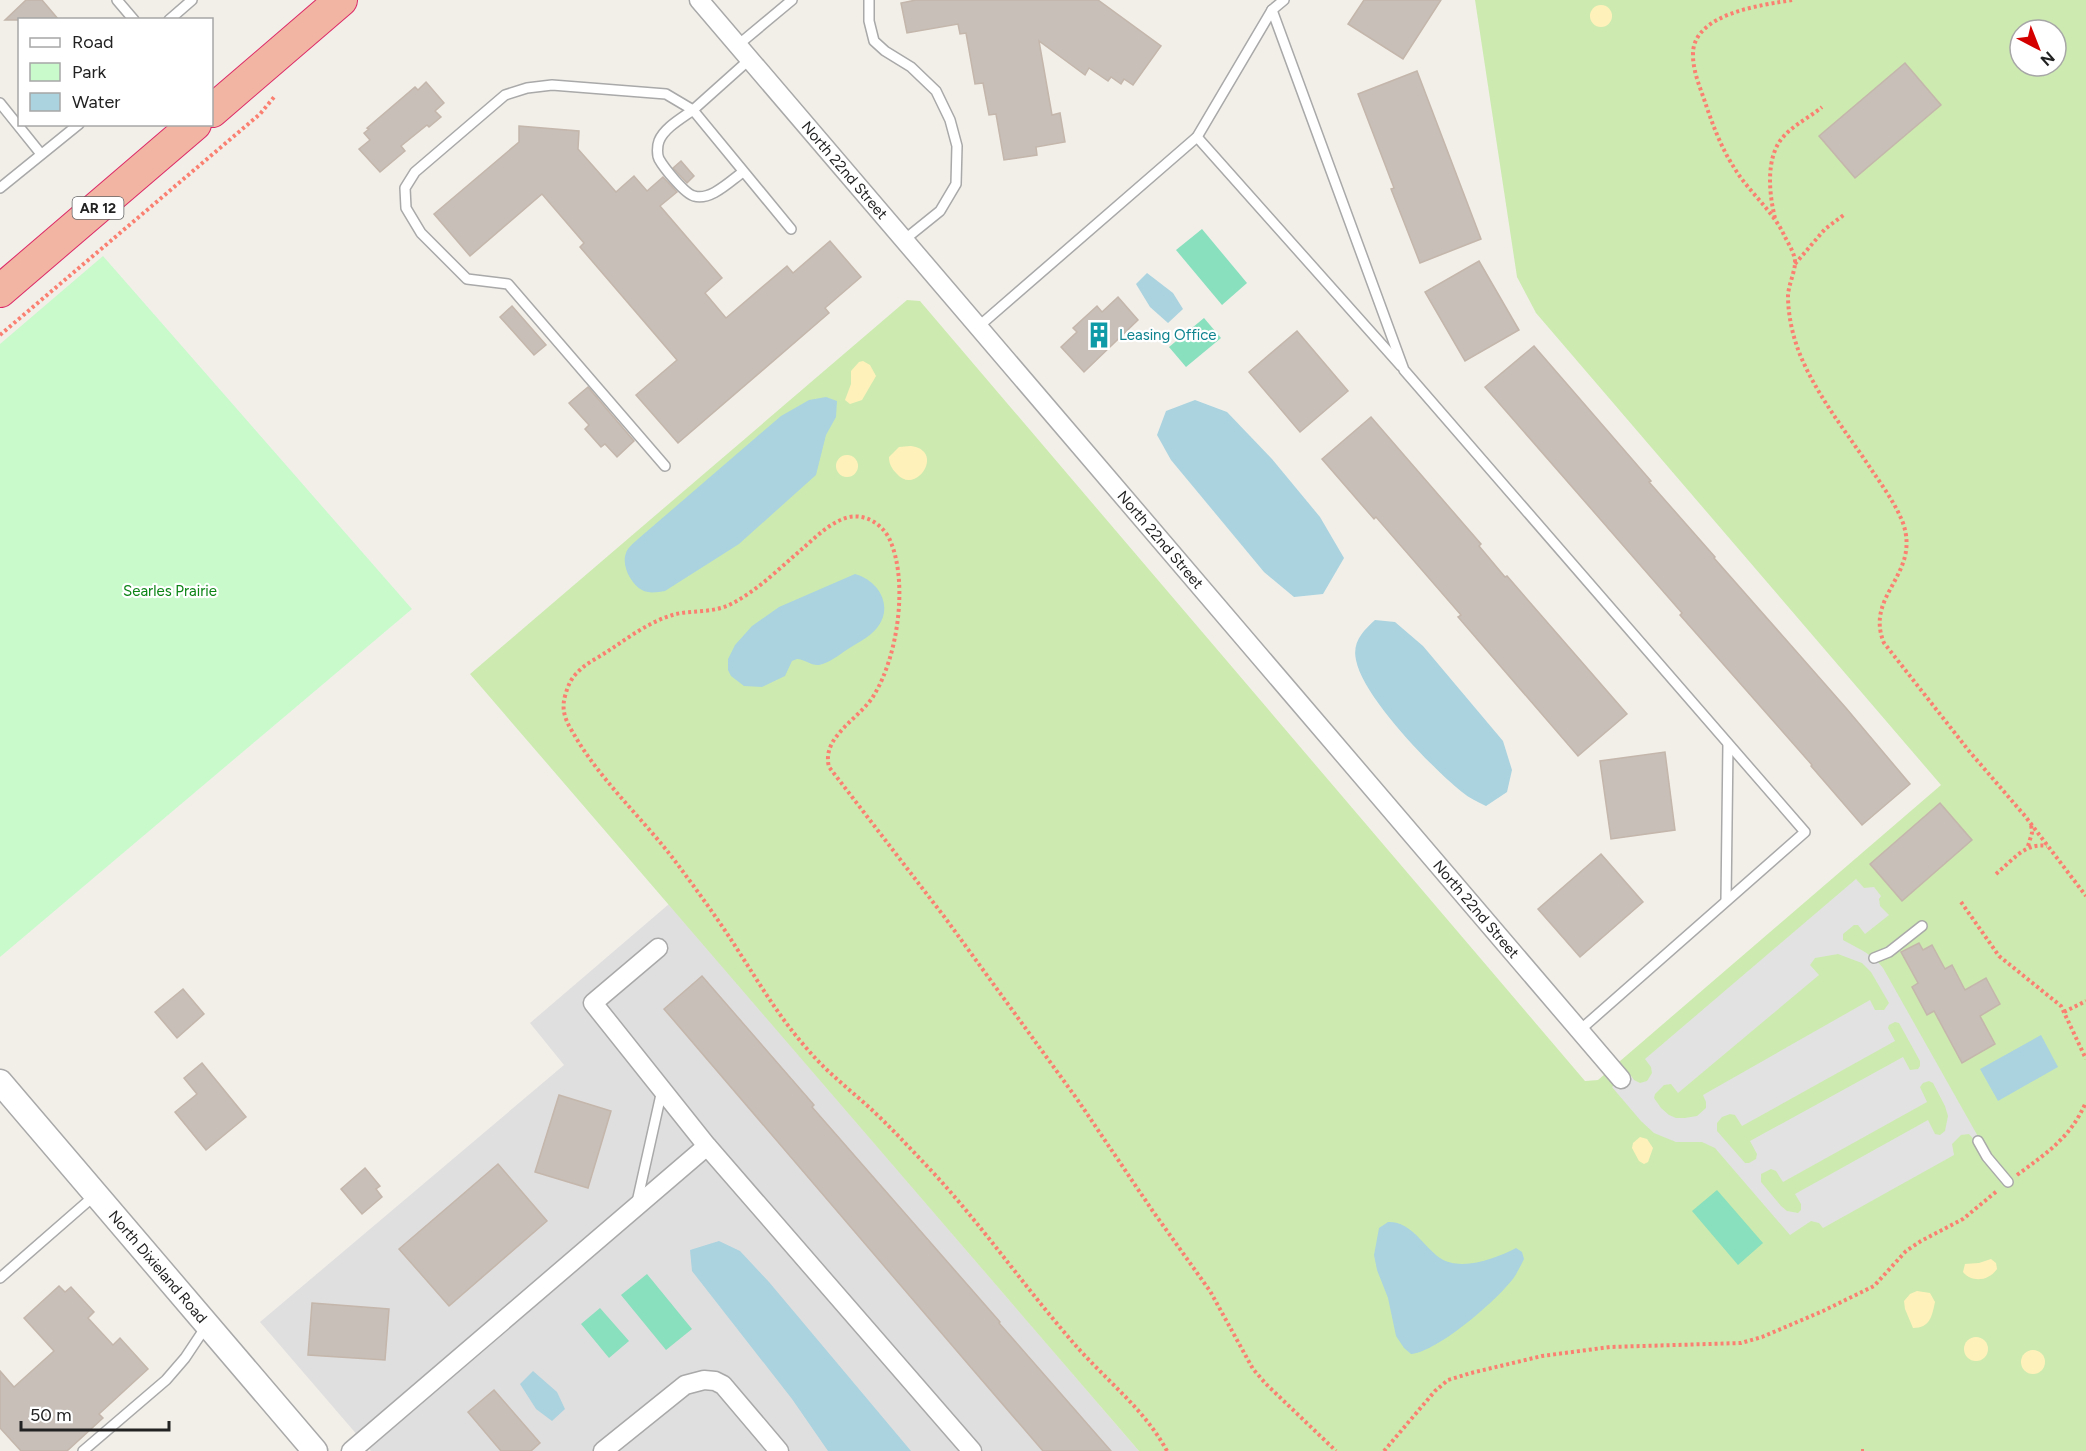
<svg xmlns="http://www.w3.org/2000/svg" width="2086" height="1451" viewBox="0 0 2086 1451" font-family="Figtree,sans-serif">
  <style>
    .residential { fill: #e0dfdf }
    .grass { fill: #cdebb0; fill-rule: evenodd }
    .sand { fill: #fff1ba }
    .park { fill: #c8facc }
    .pitch { fill: #88e0be }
    .parking { fill: #e2e2e2; fill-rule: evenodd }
    .water { fill: #aad3df }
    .building { fill: #c7bfb8; stroke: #c4b6ab; stroke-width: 1.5 }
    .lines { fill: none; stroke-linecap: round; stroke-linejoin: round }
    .service-casing { stroke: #a9a9a9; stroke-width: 12 }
    .minor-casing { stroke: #a9a9a9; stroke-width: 21 }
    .tertiary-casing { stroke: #a9a9a9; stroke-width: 27 }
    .trunk-casing { stroke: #dc2a67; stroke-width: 34 }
    .path { stroke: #fa8072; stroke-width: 4; stroke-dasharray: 3 3; stroke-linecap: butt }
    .service { stroke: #fff; stroke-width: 9 }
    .minor { stroke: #fff; stroke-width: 18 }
    .tertiary { stroke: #fff; stroke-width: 24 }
    .trunk { stroke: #f2b4a3; stroke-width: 32 }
    .labels { text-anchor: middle; stroke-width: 4.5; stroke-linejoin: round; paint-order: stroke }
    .shield { fill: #fff; stroke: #646464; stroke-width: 1.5 }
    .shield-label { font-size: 14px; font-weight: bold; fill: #222 }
    .street-label { font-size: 15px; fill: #222; stroke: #fff }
    .culture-label { font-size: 15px; fill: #0d838f; stroke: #fff; text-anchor: start }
    .park-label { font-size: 15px; fill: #0c8416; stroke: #fff }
  </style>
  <rect width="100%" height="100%" fill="#f2efe9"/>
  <path class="residential" d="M669 904 1139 1451H371L260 1322 564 1065 530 1023Z"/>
  <path class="grass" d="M1475 0H2086V1451H1139L470 674 907 300 920 301 1585 1081 1598 1080 1941 785 1536 313 1517 277ZM2020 30H2056V66H2020Z"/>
  <g class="sand">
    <circle cx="1601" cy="16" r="11"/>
    <path d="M863 361 870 365 876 376 862 400 850 404 845 400 851 384V371L859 362Z"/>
    <path d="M911 446C946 451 916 496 897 474 892 469 889 464 889 457L899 447Z"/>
    <circle cx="847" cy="466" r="11"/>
    <path d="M1640 1137 1647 1139 1653 1148 1648 1162 1644 1164 1639 1161 1632 1148 1633 1143Z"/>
    <path d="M1991 1259 1996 1263 1997 1269C1989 1281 1972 1283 1963 1272L1965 1264 1979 1263Z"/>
    <path d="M1917 1291 1930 1293 1935 1302C1932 1316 1930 1328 1913 1328L1905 1309 1904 1301 1910 1294Z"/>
    <circle cx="1976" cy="1349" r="12"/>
    <circle cx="2033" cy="1362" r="12"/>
  </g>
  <path class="park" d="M103 256 412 609 0 957V344Z"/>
  <g class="pitch">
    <path d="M1202 229 1247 283 1222 305 1176 250Z"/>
    <path d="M1204 318 1221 338 1186 367 1169 347Z"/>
    <path d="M1717 1190 1763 1243 1738 1265 1692 1211Z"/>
    <path d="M647 1274 692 1329 666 1350 621 1295Z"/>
    <path d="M600 1308 629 1341 609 1358 581 1324Z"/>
  </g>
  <path class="parking" d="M1856 879 1864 888 1874 887 1881 896 1879 899 1880 906 1889 915 1865 934 1858 925H1854L1843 934V940L1865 952 1877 961 1883 968 1980 1140 1976 1142 1969 1134 1961 1135 1952 1144 1954 1155 1823 1228 1819 1223 1811 1221 1790 1235 1715 1148 1702 1142H1676L1654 1133 1641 1121 1612 1087 1629 1073 1634 1080 1640 1083 1647 1081 1652 1073 1651 1067 1645 1059ZM1838 954 1862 963 1871 972 1889 1003 1884 1010H1875L1870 1000 1703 1095 1706 1102V1108L1697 1116 1685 1118H1676L1669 1115 1661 1108 1654 1098 1655 1094 1664 1085 1671 1084 1678 1093 1819 975 1810 965 1815 958ZM1895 1022 1899 1023 1920 1061V1066L1918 1069 1910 1070 1903 1057 1750 1141 1757 1154 1756 1159 1749 1163H1745L1717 1131V1123L1722 1117 1730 1114 1735 1115 1742 1126 1895 1041 1888 1028 1889 1025ZM1929 1081 1933 1083 1945 1106 1948 1116 1945 1131 1940 1135 1935 1134 1928 1120 1795 1194 1801 1204V1210L1798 1213 1787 1211 1781 1206 1761 1182V1174L1771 1169 1776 1171 1783 1182 1927 1102 1920 1087 1923 1083Z"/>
  <g class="water">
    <path d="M1147 273 1173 293 1183 309 1168 323 1150 307 1136 284Z"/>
    <path d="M826 397 837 401 836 417 826 435 816 475 739 544 665 591C658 592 649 594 642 590 631 584 621 565 626 553 628 547 634 543 638 539L781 416 809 400Z"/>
    <path d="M1195 400 1227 412 1272 459 1320 517 1344 558 1323 594 1294 597 1264 572 1171 460 1157 435 1166 411Z"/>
    <path d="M855 574C883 582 896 613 871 634 864 640 855 644 848 649 839 655 829 663 819 665 812 666 804 659 797 659L792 661 785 676 762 687 744 686 731 676 728 670V659L735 645 752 626 779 607Z"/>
    <path d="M1375 620 1395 622 1423 646 1503 741 1512 770 1507 792 1486 806C1478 802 1469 798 1462 792 1432 768 1363 697 1356 660 1352 642 1363 631 1375 620Z"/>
    <path d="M2041 1035 2058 1067 1998 1101 1980 1069Z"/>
    <path d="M1388 1222C1411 1221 1423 1246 1440 1258 1461 1272 1497 1258 1516 1248L1522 1252 1524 1259C1521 1265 1518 1271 1515 1276 1500 1298 1438 1352 1411 1354L1404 1348 1396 1336 1388 1298 1377 1270 1374 1255 1379 1228Z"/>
    <path d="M719 1241 740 1251 769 1282 911 1451H828L792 1399 692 1271 690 1250Z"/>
    <path d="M533 1371 557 1392 565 1409 552 1421 536 1409 520 1384Z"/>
  </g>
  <g class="building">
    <path d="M26 0H42L59 20H5Z"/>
    <path d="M916 0H1098L1161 46 1133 85 1124 79 1121 84 1111 77 1108 81 1089 68 1085 75 1039 41 1052 115 1060 113 1065 142 1036 147 1037 155 1004 160 996 114 989 115 983 83 975 84 966 33 960 34 958 24 907 33 901 3Z"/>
    <path d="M1364 0H1441L1403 59 1348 24Z"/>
    <path d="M1905 63 1941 105 1855 178 1819 136Z"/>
    <path d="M1417 71 1481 239 1420 263 1391 189 1394 188 1358 94Z"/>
    <path d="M426 82 444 103 435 111 441 117 429 127 427 125 401 146 405 151 380 172 359 149 370 140 364 133 369 129 367 128 415 87 418 90Z"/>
    <path d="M519 126 579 131 578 149 616 192 634 176 647 191 663 177 677 192 660 206 722 278 705 293 726 318 787 266 793 273 830 241 861 277 825 308 829 313 678 443 636 395 677 360 580 247 584 243 542 194 470 256 434 214 519 142Z"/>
    <path d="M681 161 694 176 687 183 673 168Z"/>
    <path d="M1479 261 1519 330 1465 361 1425 292Z"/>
    <path d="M1118 297 1138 320 1084 372 1061 347 1077 332 1073 328 1097 306 1102 312Z"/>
    <path d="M512 306 546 345 534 355 500 317Z"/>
    <path d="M1297 331 1348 391 1300 432 1249 372Z"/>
    <path d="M1534 346 1651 481 1649 482 1715 557 1714 558 1846 708 1910 784 1862 825 1811 766 1812 765 1680 615 1682 613 1485 387Z"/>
    <path d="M588 387 634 441 617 457 605 444 601 447 585 429 589 425 569 403Z"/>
    <path d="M1371 417 1481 544 1479 546 1505 577 1507 576 1627 714 1578 756 1458 617 1461 615 1376 517 1374 519 1322 459Z"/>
    <path d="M1665 752 1675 830 1611 839 1600 761Z"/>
    <path d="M1940 803 1972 840 1902 901 1870 864Z"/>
    <path d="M1601 854 1643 902 1580 957 1538 909Z"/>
    <path d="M1919 943 1923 950 1932 945 1945 969 1952 965 1965 990 1986 978 2000 1004 1980 1016 1995 1044 1962 1063 1934 1011 1927 1015 1912 987 1918 983 1901 952Z"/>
    <path d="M702 976 814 1105 812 1107 1000 1322 999 1323 1111 1451H1043L974 1371 664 1009Z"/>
    <path d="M183 989 204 1014 177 1038 155 1012Z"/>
    <path d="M202 1063 246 1117 206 1150 175 1112 197 1094 184 1078Z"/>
    <path d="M559 1095 611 1111 588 1188 535 1172Z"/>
    <path d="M498 1164 547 1221 449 1306 399 1249Z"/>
    <path d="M365 1168 380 1186 376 1189 382 1197 362 1214 341 1189Z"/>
    <path d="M59 1286 65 1292 71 1287 94 1312 88 1318 113 1345 120 1338 148 1369 99 1414 103 1418 67 1451H21L0 1428V1371L14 1387 54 1351 24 1318Z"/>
    <path d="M312 1303 389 1309 385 1360 308 1355Z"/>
    <path d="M494 1390 540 1443 531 1451H501L468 1412Z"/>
  </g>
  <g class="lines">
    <g class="service-casing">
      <g id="service">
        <path d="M117 0 134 20"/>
        <path d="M869 0V21L874 41 885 51 911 67 936 91 950 120 957 146 956 184 940 211 904 240"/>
        <path d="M1272 10 1404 370 1805 832 1580 1030"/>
        <path d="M169 20 192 0"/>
        <path d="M738 45 792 0"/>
        <path d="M0 103 41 154"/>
        <path d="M1197 137 1401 366"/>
        <path d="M743 172C730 181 711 201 694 196 685 194 664 168 659 159 657 155 657 146 659 141 664 128 682 118 693 110L791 229"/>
        <path d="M0 188 79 124"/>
        <path d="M978 327 1197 137 1272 10 1284 0"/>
        <path d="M665 466 508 284 467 279 421 233 406 208 405 188 415 172 505 95 527 88 552 85 666 94 693 110 750 59"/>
        <path d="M1726 901 1728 744"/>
        <path d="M1874 958 1889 952 1922 926"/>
        <path d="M1978 1141 1987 1157 2008 1182"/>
        <path d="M637 1202 662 1090"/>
        <path d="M0 1278 94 1196"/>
        <path d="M83 1451 166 1380 185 1358 207 1325"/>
      </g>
    </g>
    <g class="minor-casing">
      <g id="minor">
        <path id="s1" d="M699 0 1621 1079"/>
        <path d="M658 948 593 1003 707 1146 972 1451"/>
        <path d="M351 1451 707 1146"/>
        <path d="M603 1451 685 1385 704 1380 715 1381 723 1385 779 1451"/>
      </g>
    </g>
    <g class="tertiary-casing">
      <g id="tertiary">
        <path id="s2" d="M0 1082 315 1451"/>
      </g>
    </g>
    <g class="trunk-casing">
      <g id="trunk">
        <path d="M212 111 341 0"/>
        <path d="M0 291 195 124"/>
      </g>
    </g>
    <g class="path">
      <path d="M1792 0C1763 5 1692 13 1693 55 1693 70 1699 85 1704 99 1712 123 1721 148 1735 169 1749 192 1773 211 1784 235 1788 243 1796 255 1795 264 1794 274 1789 284 1788 295 1788 316 1793 338 1801 357 1819 399 1848 434 1873 472 1884 488 1896 505 1903 523 1921 575 1864 595 1884 643L1969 751 2025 816 2086 896"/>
      <path d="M1775 218C1769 194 1765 156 1784 136 1795 124 1810 117 1822 107"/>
      <path d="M1795 264 1825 229 1845 214"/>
      <path d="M0 335 260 114 275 96"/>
      <path d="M2028 846 2032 833 2031 824"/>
      <path d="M1996 874C2012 861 2025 842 2047 846"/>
      <path d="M1961 902 1999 956 2061 1006 2086 1059"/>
      <path d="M2064 1012 2086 1001"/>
      <path d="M2017 1175C2047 1153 2071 1137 2086 1102"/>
      <path d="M1167 1451C1145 1410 1107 1381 1077 1347 1025 1288 980 1222 926 1165 905 1143 885 1121 862 1101 844 1085 825 1070 809 1051 781 1020 761 986 739 952 720 922 699 893 678 865 644 819 600 781 572 731 564 718 561 707 566 693 568 685 572 677 578 672 585 664 596 659 605 653 627 639 649 621 676 614 694 610 714 613 731 604 757 591 780 568 802 549 816 537 830 522 849 517 865 514 881 523 889 538 909 580 898 656 874 695 860 719 821 736 829 767L946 919 1077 1099 1152 1210 1210 1291 1253 1369 1266 1384 1336 1451"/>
      <path d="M1384 1451 1435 1391 1448 1380 1471 1373 1542 1356 1610 1347 1741 1343 1762 1337 1823 1311 1874 1286 1906 1251 1921 1241 1963 1219 1997 1191"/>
      <path d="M1861 1451H1866"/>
    </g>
    <use href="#service" class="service"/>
    <use href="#minor" class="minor"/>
    <use href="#tertiary" class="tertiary"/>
    <use href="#trunk" class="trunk"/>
  </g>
  <defs>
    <g id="building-bare" transform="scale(2.07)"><path d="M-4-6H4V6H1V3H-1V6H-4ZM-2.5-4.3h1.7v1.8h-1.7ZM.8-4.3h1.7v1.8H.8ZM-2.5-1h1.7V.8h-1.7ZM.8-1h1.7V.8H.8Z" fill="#0f9aa8" stroke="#fff" stroke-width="2.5" paint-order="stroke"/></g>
  </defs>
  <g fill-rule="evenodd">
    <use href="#building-bare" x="1099" y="335"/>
  </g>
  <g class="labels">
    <rect class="shield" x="72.5" y="197" width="51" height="22" rx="4.5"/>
    <g class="shield-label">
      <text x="98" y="213">AR 12</text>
    </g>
    <g class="street-label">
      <text dy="5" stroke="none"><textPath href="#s1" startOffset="224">North 22nd Street</textPath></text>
      <text dy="5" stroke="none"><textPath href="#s1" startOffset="710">North 22nd Street</textPath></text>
      <text dy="5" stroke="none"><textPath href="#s1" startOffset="1196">North 22nd Street</textPath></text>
      <text dy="5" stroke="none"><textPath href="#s2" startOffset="243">North Dixieland Road</textPath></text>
    </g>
    <g class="culture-label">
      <text x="1119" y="340">Leasing Office</text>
    </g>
    <g class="park-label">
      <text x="170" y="596">Searles Prairie</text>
    </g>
  </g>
  <rect x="18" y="18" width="195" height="108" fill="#ffffff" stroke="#a7a7a7" stroke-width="1.5"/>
  <rect x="30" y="38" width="30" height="9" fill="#ffffff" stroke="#a7a7a7" stroke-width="1.5"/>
  <text x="72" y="48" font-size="18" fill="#222222">Road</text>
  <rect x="30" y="63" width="30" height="18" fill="#c8facc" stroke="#a7a7a7" stroke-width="1.5"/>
  <text x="72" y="78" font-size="18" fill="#222222">Park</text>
  <rect x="30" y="93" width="30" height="18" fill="#aad3df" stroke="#a7a7a7" stroke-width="1.5"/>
  <text x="72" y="108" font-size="18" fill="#222222">Water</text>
  <g transform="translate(2038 48) rotate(138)"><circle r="28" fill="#ffffff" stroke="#a7a7a7" stroke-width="1.5"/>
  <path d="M0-4.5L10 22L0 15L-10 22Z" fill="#d40000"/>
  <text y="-9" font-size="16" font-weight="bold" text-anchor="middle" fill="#222222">N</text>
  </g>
  <path d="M21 1421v9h148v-9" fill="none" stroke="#222222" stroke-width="3"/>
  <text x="30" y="1421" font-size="18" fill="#222222" stroke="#ffffff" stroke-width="4.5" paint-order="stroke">50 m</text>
</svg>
